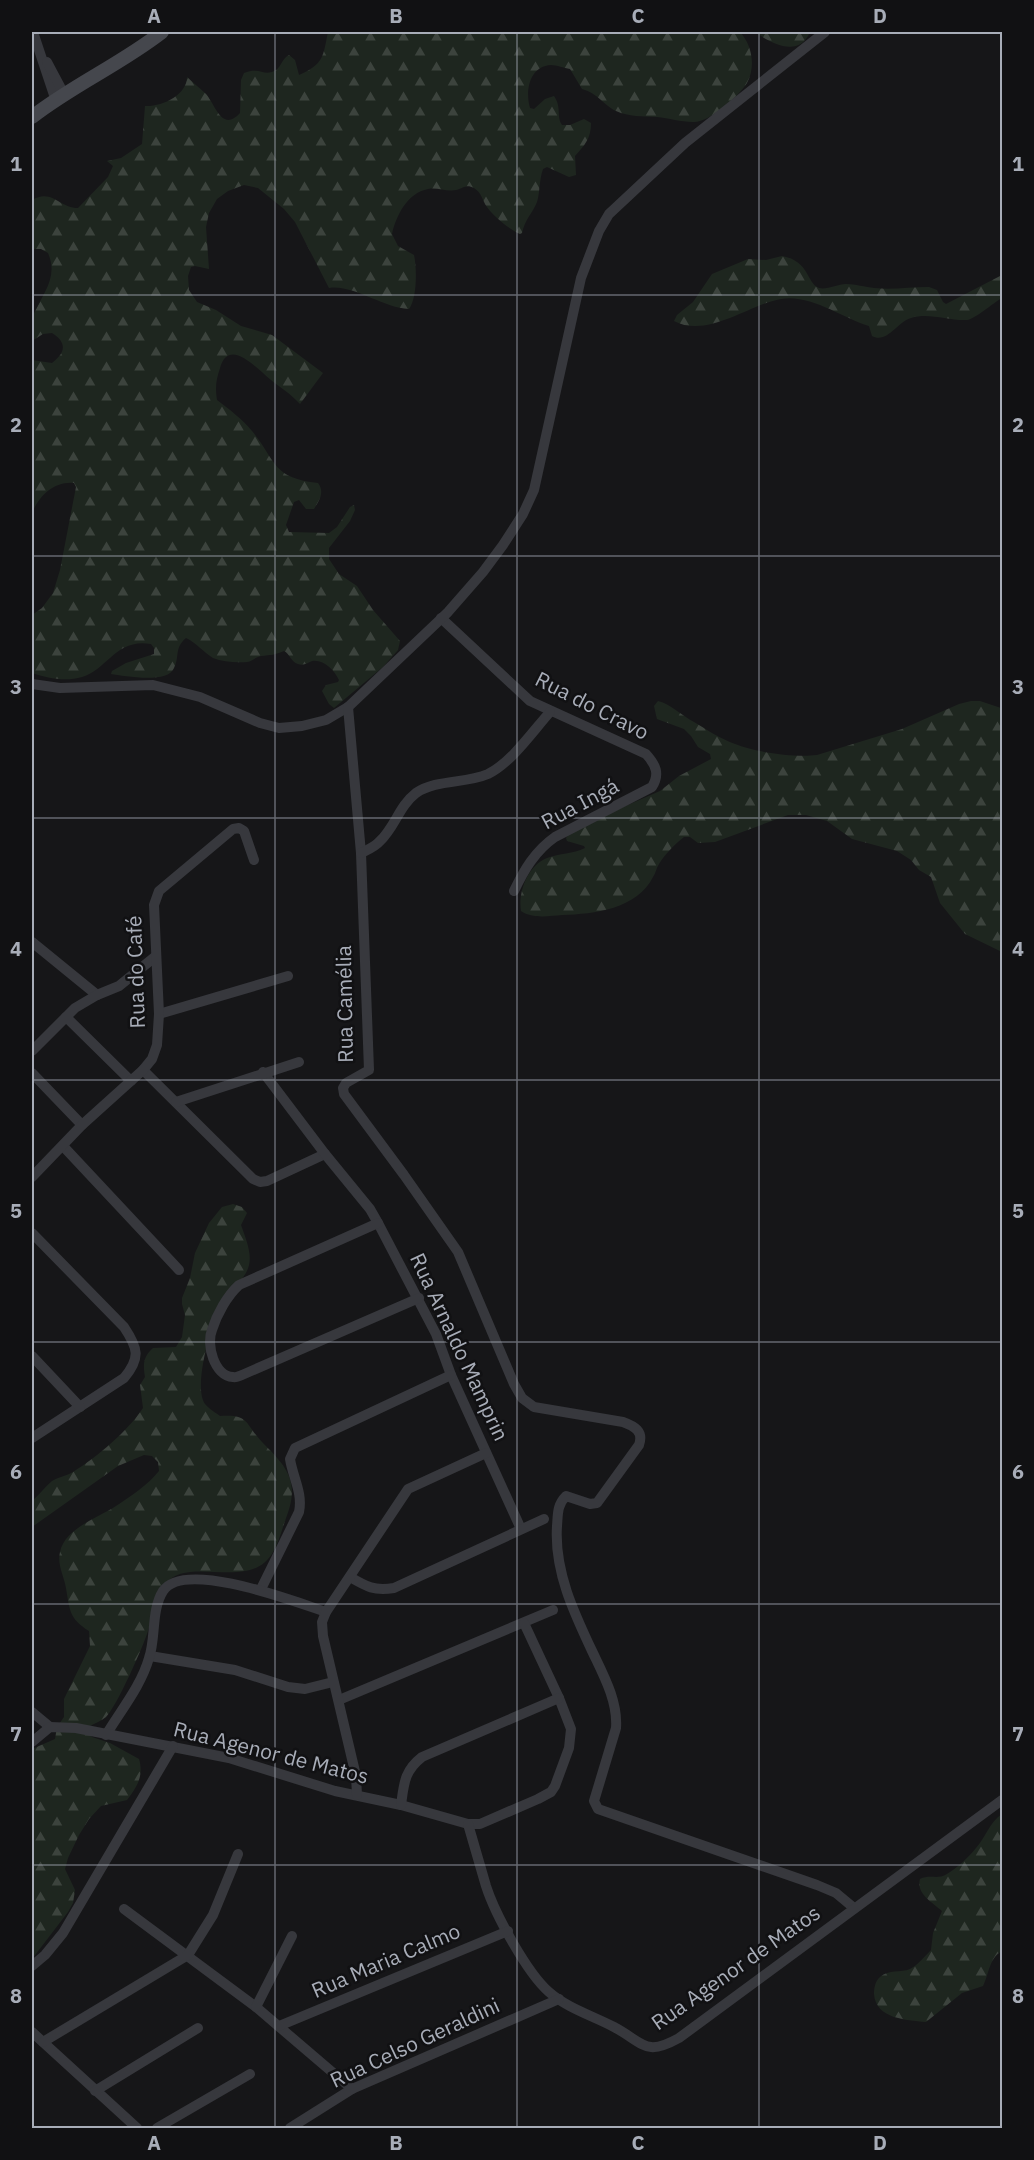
<svg xmlns="http://www.w3.org/2000/svg" width="1034" height="2160" viewBox="0 0 1034 2160" font-family="'IBM Plex Sans',sans-serif">
  <style>
    .forest { fill: url(#forest-firs) }
    .lines { fill: none; stroke-linecap: round; stroke-linejoin: round }
    .street { stroke: #37383d; stroke-width: 10 }
    .secondary { stroke: #45474d; stroke-width: 14 }
    .grid { fill: none; stroke: #a8adb8; stroke-width: 1.5; stroke-opacity: 0.55 }
    .labels { text-anchor: middle; stroke-width: 5; stroke-linejoin: round; paint-order: stroke }
    .street-label { font-size: 21px; fill: #a8adb8; stroke: #111113 }
    .neatline { fill: none; stroke: #a8adb8; stroke-width: 2 }
    .grid-label { font-size: 20px; text-anchor: middle; font-weight: bold; fill: #a8adb8 }
  </style>
  <defs>
    <pattern id="forest-firs" width="22" height="20" patternUnits="userSpaceOnUse" patternTransform="scale(1.5)"><rect width="22" height="20" fill="#1e261f"/><path d="M5 1l3.5 6h-7zM16 11l3.5 6h-7z" fill="#3c433d"/></pattern>
  </defs>
  <rect width="100%" height="100%" fill="#161618"/>
  <g class="forest">
    <path d="M328 32H740C752 45 756 66 747 83 739 96 709 123 693 122 681 122 669 118 657 117 643 116 629 117 616 111 602 104 599 94 582 89L570 69C564 68 557 65 551 65 529 66 525 92 530 108L534 109 545 99 554 96C562 108 556 116 562 125H570L584 119 591 123C591 138 585 145 575 156L576 175 569 177 547 167 543 169C539 180 540 193 537 202 532 214 525 219 522 233L520 234C509 229 494 217 487 207 482 200 482 193 474 188 466 184 464 188 456 190 447 192 437 187 428 189 407 193 396 216 392 234L398 246 414 255C417 269 417 298 409 309 383 308 353 284 329 288L295 222 284 209 258 188 244 185 228 191 217 199 209 213 206 227 209 269 195 266 191 267 188 276 189 290 197 302 216 310 241 326 272 335 323 373 300 404C291 394 281 388 271 380 258 370 229 336 220 368 216 380 215 387 217 400 229 409 242 419 252 431 277 462 272 478 318 483 325 492 319 501 314 509H306L299 500 294 502 286 525 289 532 329 533 337 527 350 507 354 505 355 510 350 521 329 548V559L339 574 357 586 373 610 400 641 398 650 383 667 334 708 329 704 322 691 326 685 338 682 339 680C334 670 324 659 312 661 307 663 304 666 298 664 291 662 290 654 284 651 275 655 270 655 261 656 256 657 252 661 247 662 237 663 223 662 213 658 203 652 197 643 186 638 174 648 180 656 174 668 168 684 125 676 111 674L112 671 126 663 154 654V648L151 644C116 638 108 669 82 677 65 682 48 678 32 673V615L42 608 53 593 60 570 76 487 74 483C54 481 39 496 32 513V360L52 363C65 353 68 343 52 333L43 334 32 341C32 333 30 323 33 316 42 294 59 278 48 253L41 249H32V200C52 188 59 208 78 208L108 177 113 166 107 161 121 158 142 144 145 106C162 107 187 95 187 77 193 83 200 88 206 94 215 104 222 133 240 113L241 80 244 73C259 67 262 75 272 72 281 70 281 59 289 55L295 60 299 75C324 64 323 56 328 32Z"/>
    <path d="M755 32H810C799 58 772 44 755 32Z"/>
    <path d="M782 256C810 261 806 283 819 288 827 290 838 284 846 284 855 284 865 287 874 288 892 290 911 287 929 287L937 290 943 302 946 304 1002 275V298C993 303 975 319 967 320 949 321 929 312 911 318 897 322 887 344 872 336L869 326C842 318 811 294 781 299 750 304 707 339 674 321L677 315 693 302 712 274 748 259 766 260Z"/>
    <path d="M658 701C671 704 682 716 694 722 707 730 721 739 735 744 755 752 795 758 817 755L902 729 959 704 971 701H980L1001 708 1002 952 965 934 940 903 931 877 919 870 911 860 897 851 852 839 827 821 806 815H788L715 842 698 843 690 837H684C675 844 665 854 659 864 656 868 656 873 653 877 637 909 594 914 562 915 548 916 533 919 521 911 518 893 527 866 547 858 560 853 573 854 585 848L584 846 567 841 566 838 570 833 598 818 660 791 679 776 711 759 710 754 698 747 691 736 684 729 657 719 654 706Z"/>
    <path d="M233 1204 242 1207 247 1213 241 1225C245 1237 252 1252 249 1265 246 1279 232 1287 225 1298 213 1316 192 1386 205 1404 209 1409 216 1413 220 1416 250 1414 244 1423 262 1442 288 1468 300 1482 286 1518 282 1529 279 1542 273 1552 250 1593 189 1554 165 1584 153 1598 153 1614 148 1631 143 1647 117 1706 106 1717 101 1721 95 1723 90 1726L88 1733 92 1737 110 1743 139 1759C144 1776 137 1787 127 1800L101 1806 89 1819 79 1835 68 1858 65 1869 75 1890 73 1903 68 1912 32 1959V1749L55 1739 57 1727 64 1717V1699L90 1646 89 1631C69 1618 70 1611 66 1588 64 1576 57 1565 60 1552 65 1528 98 1518 116 1506 131 1496 148 1485 159 1471L158 1462 152 1456 144 1455 118 1466 32 1527V1501C39 1495 45 1487 52 1481 58 1477 67 1476 73 1472 97 1457 128 1431 143 1408L140 1385 145 1377C143 1364 143 1357 153 1348L176 1347 182 1337 185 1315 182 1304V1298L190 1278 195 1253 209 1223 222 1207Z"/>
    <path d="M1002 1814V1951C989 1958 989 1974 983 1986L962 1993 926 2022C906 2020 876 2019 874 1994 874 1989 875 1981 880 1977 889 1969 901 1973 910 1969 918 1965 925 1956 931 1950L933 1933 942 1911C932 1902 916 1894 920 1879 930 1874 938 1880 947 1874 957 1868 969 1857 976 1848 986 1837 989 1823 1002 1814Z"/>
  </g>
  <g class="lines">
    <g class="street">
      <path d="M33 32 55 98"/>
      <path d="M47 62 64 94"/>
      <path d="M441 618 530 701 646 754C656 765 660 774 652 787L555 837C535 851 524 870 514 891"/>
      <path d="M32 684 60 688 153 685 200 697 260 723 279 728 302 726 326 720 348 707 448 612 483 572 503 545 523 514 534 490 581 278 599 231 609 214 685 143 825 32"/>
      <path d="M348 707 361 853 369 1070 346 1083 343 1088 344 1094 404 1175 458 1252 514 1384 522 1398 534 1407 623 1422C634 1426 644 1431 639 1445L597 1503 590 1504 566 1496C557 1505 558 1514 557 1526 554 1571 574 1613 593 1653 604 1676 618 1702 616 1728L594 1801 598 1809 817 1885 836 1893 854 1908"/>
      <path d="M361 853C367 850 375 847 380 841 395 827 399 806 416 793 437 779 465 784 488 774 511 763 533 731 550 712"/>
      <path d="M32 942 97 995"/>
      <path d="M159 1014 288 976"/>
      <path d="M66 1017 131 1081"/>
      <path d="M32 1051 75 1008 97 995 119 986 156 956"/>
      <path d="M143 1070 253 1179 260 1182 267 1181 325 1154"/>
      <path d="M263 1072 325 1154 370 1209 378 1223 436 1334 451 1375 521 1529"/>
      <path d="M32 1073 82 1125"/>
      <path d="M176 1102 299 1062"/>
      <path d="M63 1146 179 1270"/>
      <path d="M32 1177 82 1125 143 1070 152 1059 157 1045 159 1014 154 905 159 891 233 829 239 828 244 831 254 860"/>
      <path d="M378 1223 239 1285C227 1296 217 1314 212 1330 206 1344 214 1376 233 1377 236 1378 239 1376 242 1375L419 1298"/>
      <path d="M32 1233 124 1327C138 1348 141 1358 124 1378L32 1438"/>
      <path d="M32 1356 80 1407"/>
      <path d="M350 1577C367 1587 374 1591 394 1588L544 1519"/>
      <path d="M261 1589 299 1512C303 1493 293 1478 290 1459L295 1448 451 1375"/>
      <path d="M150 1656 235 1670 288 1687 305 1689 333 1682"/>
      <path d="M339 1700 553 1610"/>
      <path d="M32 1712 50 1727"/>
      <path d="M106 1735C121 1710 141 1686 149 1658 156 1638 151 1610 163 1591 184 1559 296 1602 326 1612"/>
      <path d="M32 1742 50 1727 76 1728 229 1758 335 1791 401 1805 468 1824H480L538 1799 551 1792 555 1786 569 1748 571 1729 559 1698 524 1623"/>
      <path d="M357 1795 356 1776 323 1636 322 1622 326 1612 408 1489 486 1453"/>
      <path d="M401 1805C404 1784 404 1771 422 1757L559 1698"/>
      <path d="M468 1824C474 1844 480 1865 486 1886 495 1914 527 1973 549 1992 567 2008 593 2016 614 2027 644 2043 645 2057 679 2038L1002 1800"/>
      <path d="M124 1909 256 2007 352 2089"/>
      <path d="M32 1966 45 1955 63 1933 173 1746"/>
      <path d="M256 2007 292 1936"/>
      <path d="M279 2026 508 1931"/>
      <path d="M32 2032 137 2128"/>
      <path d="M43 2042 188 1955 213 1915 238 1854"/>
      <path d="M95 2091 198 2028"/>
      <path d="M157 2128 250 2074"/>
      <path d="M290 2128 352 2089 559 1999"/>
    </g>
    <path class="secondary" d="M32 117C73 85 121 64 162 32"/>
  </g>
  <path class="grid" d="M275 32V2128M517 32V2128M759 32V2128M32 295H1002M32 556H1002M32 818H1002M32 1080H1002M32 1342H1002M32 1604H1002M32 1865H1002"/>
  <g class="labels">
    <g class="street-label">
      <text transform="translate(592 706) rotate(27)" y="7">Rua do Cravo</text>
      <text transform="translate(580 804) rotate(-28)" y="7">Rua Ingá</text>
      <text transform="translate(136 972) rotate(-92)" y="7">Rua do Café</text>
      <text transform="translate(345 1004) rotate(-91)" y="7">Rua Camélia</text>
      <text transform="translate(459 1347) rotate(65)" y="7">Rua Arnaldo Mamprin</text>
      <text transform="translate(271 1753) rotate(14)" y="7">Rua Agenor de Matos</text>
      <text transform="translate(386 1961) rotate(-23)" y="7">Rua Maria Calmo</text>
      <text transform="translate(736 1968) rotate(-35)" y="7">Rua Agenor de Matos</text>
      <text transform="translate(415 2043) rotate(-25)" y="7">Rua Celso Geraldini</text>
    </g>
  </g>
  <rect width="1034" height="2160" fill="none" stroke="#111113" stroke-width="66"/>
  <rect x="33" y="33" width="968" height="2094" class="neatline"/>
  <g class="grid-label">
    <text x="154" y="23">A</text>
    <text x="396" y="23">B</text>
    <text x="638" y="23">C</text>
    <text x="880" y="23">D</text>
    <text x="16" y="171">1</text>
    <text x="1018" y="171">1</text>
    <text x="16" y="432">2</text>
    <text x="1018" y="432">2</text>
    <text x="16" y="694">3</text>
    <text x="1018" y="694">3</text>
    <text x="16" y="956">4</text>
    <text x="1018" y="956">4</text>
    <text x="16" y="1218">5</text>
    <text x="1018" y="1218">5</text>
    <text x="16" y="1479">6</text>
    <text x="1018" y="1479">6</text>
    <text x="16" y="1741">7</text>
    <text x="1018" y="1741">7</text>
    <text x="16" y="2003">8</text>
    <text x="1018" y="2003">8</text>
    <text x="154" y="2150">A</text>
    <text x="396" y="2150">B</text>
    <text x="638" y="2150">C</text>
    <text x="880" y="2150">D</text>
  </g>
</svg>
